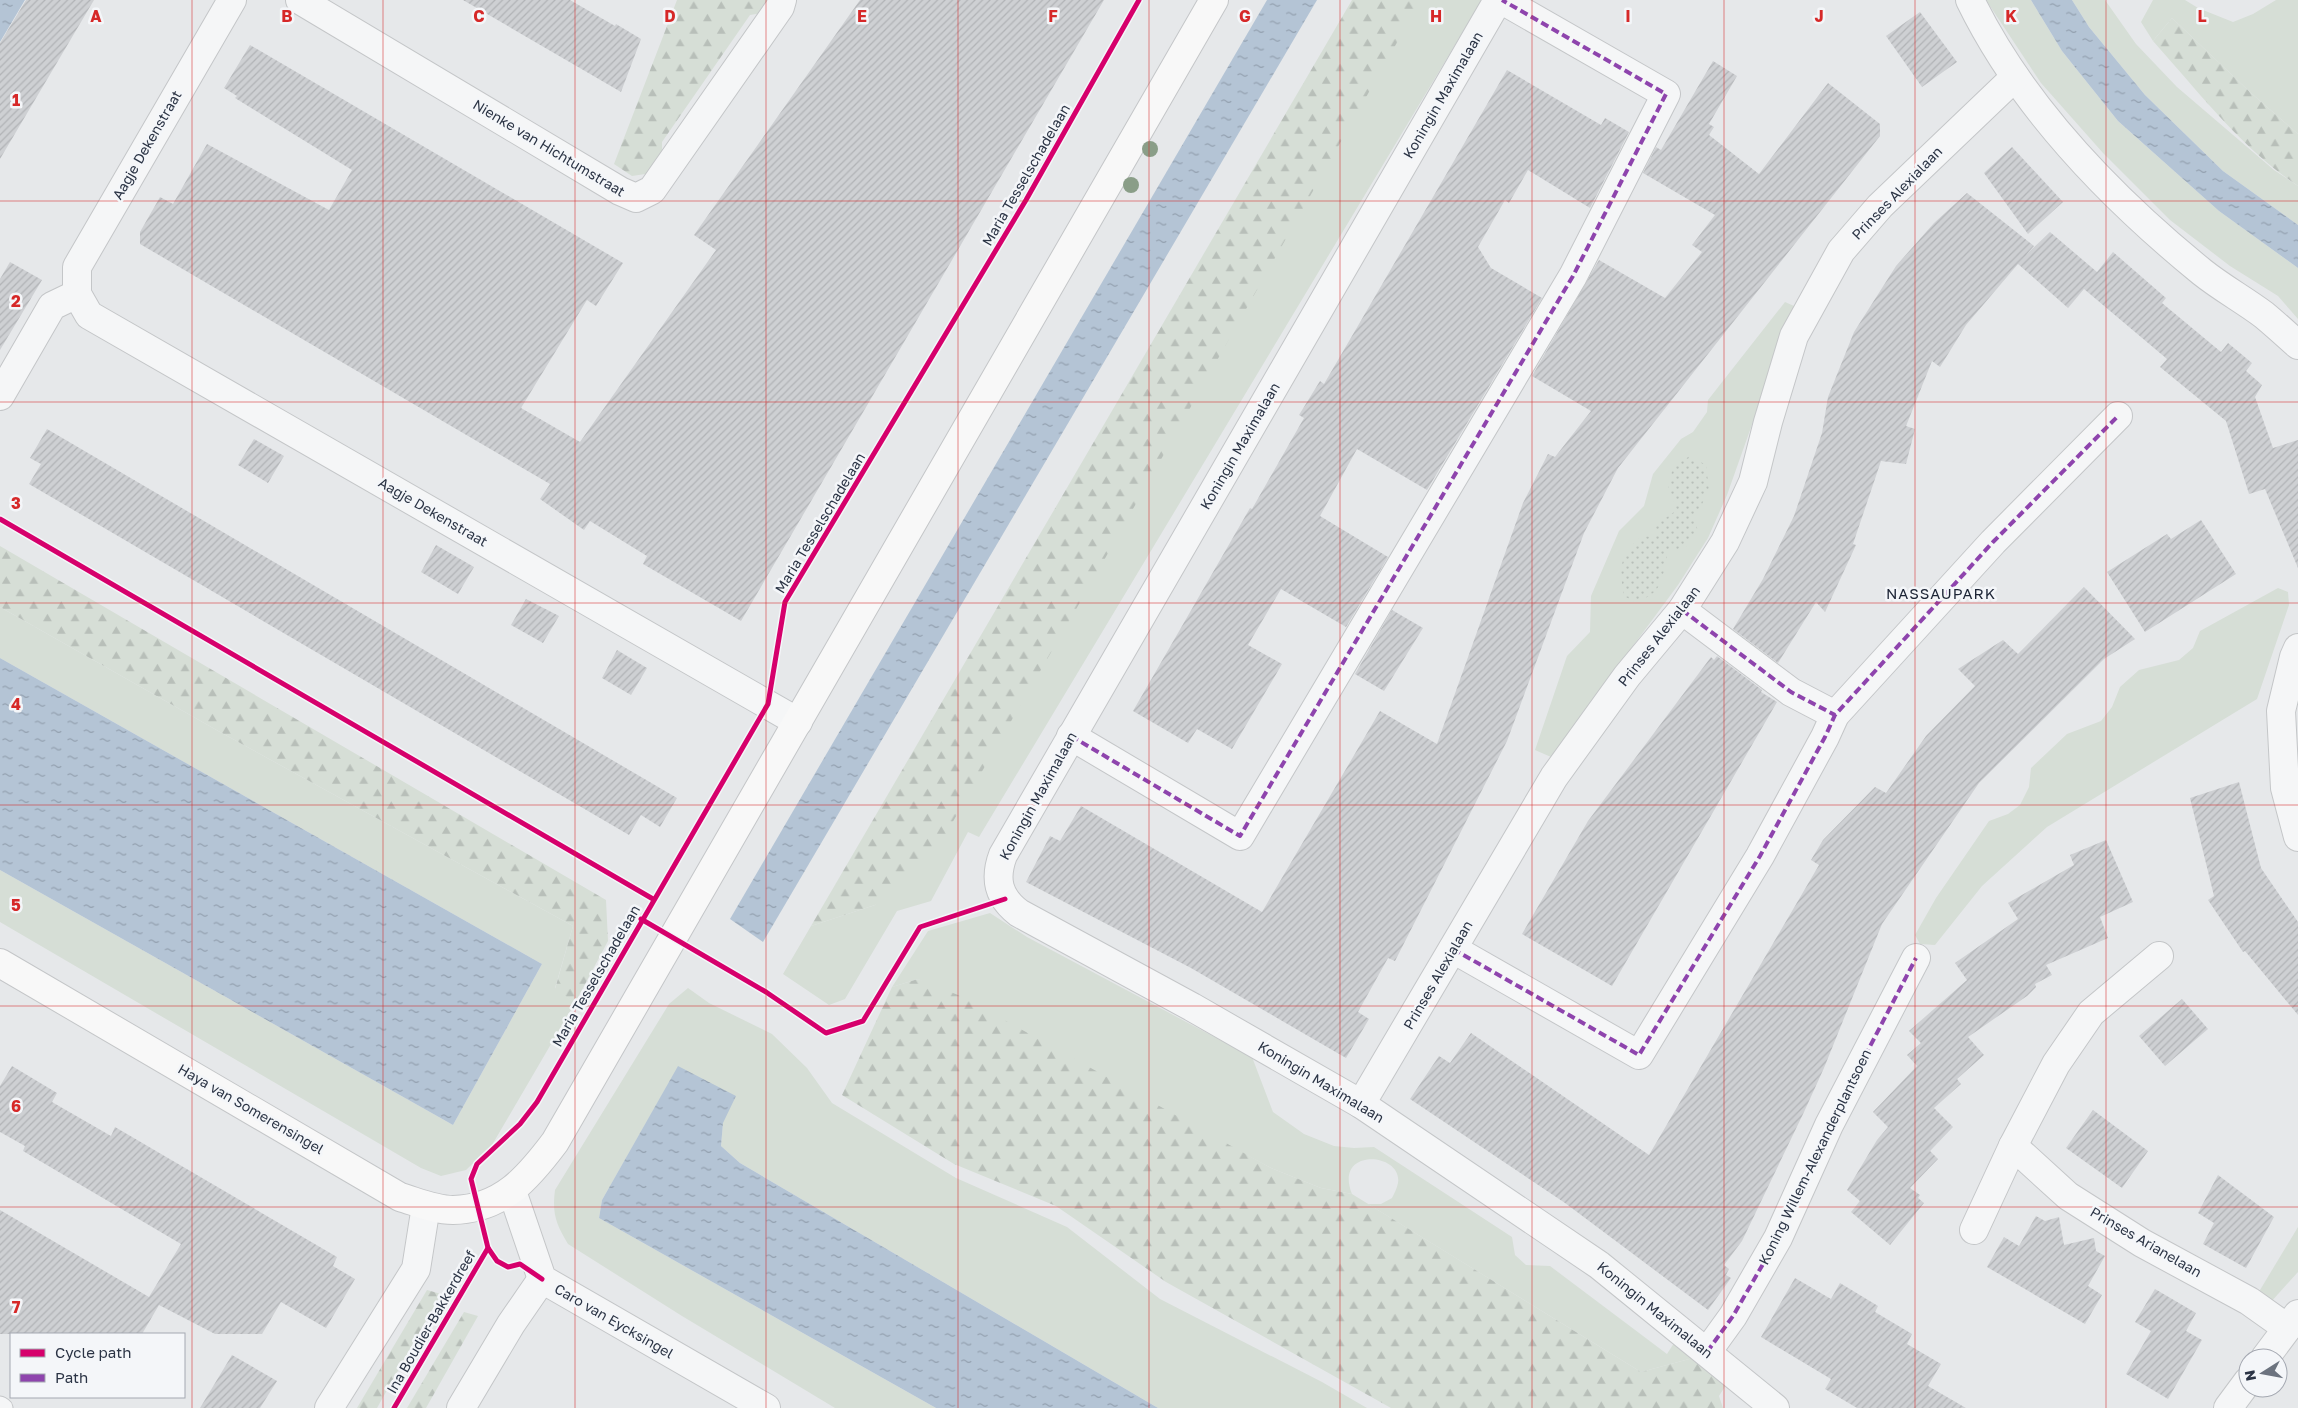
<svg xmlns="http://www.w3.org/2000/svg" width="2298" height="1408" viewBox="0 0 2298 1408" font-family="'Golos Text',sans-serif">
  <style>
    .green { fill: #d6ded6 }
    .forest { fill: url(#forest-firs) }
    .park { fill: url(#park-dots) }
    .water { fill: url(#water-ripples) }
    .building { fill: url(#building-hatch) }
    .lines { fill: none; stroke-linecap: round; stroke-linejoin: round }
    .lane-casing { stroke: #c4c6c8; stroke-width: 21 }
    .street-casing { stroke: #c4c6c8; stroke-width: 30 }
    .secondary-casing { stroke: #c4c6c8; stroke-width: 30 }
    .lane { stroke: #f5f6f7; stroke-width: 19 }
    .street { stroke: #f5f6f7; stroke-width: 28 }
    .secondary { stroke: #f8f8f8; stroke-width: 28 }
    .quiet { stroke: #8e44ad; stroke-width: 4; stroke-dasharray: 8 4; stroke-linecap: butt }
    .cycleway-casing { stroke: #f4f6f9; stroke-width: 8 }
    .cycleway { stroke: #d6006c; stroke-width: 5 }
    .tree { fill: #8a9e88 }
    .grid { fill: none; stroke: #d62828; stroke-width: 1; stroke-opacity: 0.55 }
    .labels { text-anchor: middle; stroke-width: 5; stroke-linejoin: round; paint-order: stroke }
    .street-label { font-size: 14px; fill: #2b3445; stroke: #f4f6f9 }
    .neighbourhood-label { font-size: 15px; letter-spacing: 1px; fill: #1d2536; stroke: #f4f6f9 }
    .grid-label { font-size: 16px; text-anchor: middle; font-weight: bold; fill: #d62828; stroke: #f4f6f9; stroke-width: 5; stroke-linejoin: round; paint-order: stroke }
  </style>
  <defs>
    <pattern id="forest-firs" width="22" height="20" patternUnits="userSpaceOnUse" patternTransform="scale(1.25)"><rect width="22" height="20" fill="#d6ded6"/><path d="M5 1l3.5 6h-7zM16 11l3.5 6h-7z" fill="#b8bfb9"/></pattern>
    <pattern id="park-dots" width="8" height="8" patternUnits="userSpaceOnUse" patternTransform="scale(1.25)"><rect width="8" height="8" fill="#d6ded6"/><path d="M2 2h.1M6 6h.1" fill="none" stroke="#b8bfb9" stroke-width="1.8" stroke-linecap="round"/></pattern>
    <pattern id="water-ripples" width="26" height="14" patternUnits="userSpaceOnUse" patternTransform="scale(1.25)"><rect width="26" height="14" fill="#b4c4d5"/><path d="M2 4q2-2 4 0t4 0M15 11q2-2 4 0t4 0" fill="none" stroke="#93a0af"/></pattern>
    <pattern id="building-hatch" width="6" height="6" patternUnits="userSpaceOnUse" patternTransform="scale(1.25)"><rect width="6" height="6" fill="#ced0d3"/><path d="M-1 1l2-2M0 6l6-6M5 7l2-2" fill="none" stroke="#b1b3b6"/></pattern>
  </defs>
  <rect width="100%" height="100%" fill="#e6e8ea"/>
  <g class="green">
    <path d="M1420 0H1482L979 837 968 832 931 901 897 911 845 999 829 1005 783 974 811 926 875 905Z"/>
    <path d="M1986 0H2031L2062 51 2118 121 2219 211 2298 268V319L2278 296 2230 266 2170 220 2103 153 2041 83Z"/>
    <path d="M2072 0H2105L2136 44 2177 87 2274 170 2298 186V225L2223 171 2145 95 2089 27Z"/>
    <path d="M2153 0H2185L2198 8 2233 22 2253 14 2276 0H2298V134L2251 93 2172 18 2153 41 2141 22Z"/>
    <path d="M1785 302 1794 306 1727 495 1708 538 1678 585 1551 757 1535 750 1567 656 1590 632 1591 596 1619 531 1644 506 1653 474 1681 439 1693 432 1707 412 1708 400Z"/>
    <path d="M2278 588 2288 592 2289 605 2257 699 2047 827 1982 886 1935 945 1920 944 1915 935 1936 898 1989 821 2008 814 2020 805 2029 787 2031 768 2067 734 2101 721 2112 707 2120 687 2139 670 2179 660 2193 648 2200 631Z"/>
    <path d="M0 607 220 732 573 926 555 988 575 1003 492 1145 466 1170 441 1176 421 1168 0 922V870L453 1125 542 964 0 658Z"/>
    <path d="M990 913 1027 937 1252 1057 1273 1112 1304 1134 1334 1146 1354 1148 1374 1147 1512 1237 1515 1255 1526 1265 1550 1266 1667 1354 1674 1343 1693 1358 1641 1372 1368 1204H1381L1392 1198C1394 1194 1397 1188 1398 1183 1403 1152 1333 1147 1352 1194L1321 1188 1271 1168 918 979 892 987 928 931Z"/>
    <path d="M688 988 709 1003 772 1034 807 1068 832 1103 956 1178 1067 1227 1160 1299 1322 1382 1367 1408H1158L740 1163 721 1146 723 1123 678 1067 602 1200 599 1218 936 1408H835L682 1316 568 1244C556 1224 552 1214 555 1190L669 1004Z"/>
    <path d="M2298 1227V1272L2270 1303 2257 1295Z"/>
  </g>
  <g class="forest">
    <path d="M677 0H768L762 13 750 15 662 142V159L652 173 632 176 614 164Z"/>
    <path d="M1352 0H1421L1086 592 933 856 875 905 811 926Z"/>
    <path d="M2172 18 2251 93 2298 134V186C2241 148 2198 91 2153 41Z"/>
    <path d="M0 546 606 900 608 941 575 1003 555 989 573 926 220 732 0 607Z"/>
    <path d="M918 979 963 997 1271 1168 1321 1188 1352 1194 1641 1372 1693 1358 1726 1385 1719 1396 1723 1408H1391L1166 1282 1056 1206 954 1164 842 1095 892 987Z"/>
    <path d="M427 1290 441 1294 377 1408H357Z"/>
    <path d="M464 1312 478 1316 426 1408H407Z"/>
  </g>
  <path class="park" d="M1690 456 1706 465 1709 490 1695 518 1698 533 1687 546 1668 552C1662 577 1664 594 1635 602L1624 596C1619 568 1619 554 1642 536L1653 537 1657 524 1677 510 1667 483 1675 465Z"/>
  <g class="water">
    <path d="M0 0H25L0 42Z"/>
    <path d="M1267 0H1317L763 942 730 919Z"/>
    <path d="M2031 0H2072L2089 27 2145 95 2223 171 2298 225V268L2219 211 2118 121 2062 51Z"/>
    <path d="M0 658 542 964 453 1125 0 870Z"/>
    <path d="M678 1066 736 1096 723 1123 721 1146 740 1163 1158 1408H936L599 1218 602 1200Z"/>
  </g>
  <g class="building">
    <path d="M26 0H94L0 159V43Z"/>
    <path d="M463 0H570L615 26 616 24 641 39 621 92Z"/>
    <path d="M860 0H1104L741 621 643 564 647 556 590 521 584 530 540 499 550 484 140 244V232L160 197 173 204 207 144 329 210 352 170 235 98 237 96 224 88 250 45 623 263 596 306 587 300 521 408 580 442 716 250 694 235Z"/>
    <path d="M1920 12 1957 62 1922 87 1886 36Z"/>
    <path d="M1713 61 1737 76 1709 124 1714 127 1709 135 1759 174 1828 83 1880 124V136L1618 468 1584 533 1507 741 1395 961 1388 958 1358 1012 1369 1019 1346 1058 1191 968 1026 882 1050 836 1060 841 1081 806 1262 912 1380 711 1437 744 1523 503 1548 454 1555 457 1591 411 1532 376 1599 260 1665 298 1702 252 1692 245 1715 215 1643 173 1656 147 1661 150Z"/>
    <path d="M1507 70 1601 125 1605 118 1629 132 1590 208 1528 170 1509 203 1505 200 1478 247 1491 268 1542 298 1427 490 1357 449 1320 516 1388 557 1346 627 1281 589 1248 645 1282 664 1232 749 1197 729 1188 743 1133 711 1250 508 1252 509 1304 418 1299 415 1320 381 1324 384Z"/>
    <path d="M2012 147 2063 202 2028 234 1984 173Z"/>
    <path d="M1967 193 2034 246 2026 255 2050 232 2097 272 2113 252 2166 298 2162 303 2221 352 2228 343 2252 363 2246 371 2262 385 2255 397 2273 448 2298 440V568L2265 489 2249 494 2226 421 2160 367 2167 359 2084 289 2068 308 2018 264 1966 325 1940 367 1932 361 1906 426 1915 429 1906 464 1881 461 1853 544 1856 545 1825 612 1816 602 1778 663 1733 629 1763 579 1794 516 1822 433 1828 397 1854 332 1896 266 1934 223Z"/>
    <path d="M10 262 42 280 0 350V279Z"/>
    <path d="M47 429 677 798 660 827 641 815 629 835 29 484 41 464 30 458Z"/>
    <path d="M254 439 284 456 268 483 238 465Z"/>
    <path d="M2201 520 2236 574 2145 632 2107 572 2167 534 2171 539Z"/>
    <path d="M436 545 474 567 458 594 421 572Z"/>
    <path d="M2084 587 2135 639 2104 659 1979 783 1882 924 1824 1068 1804 1112 1742 1241 1724 1265 1729 1269 1726 1275 1731 1278 1708 1310 1565 1203 1410 1099 1439 1056 1450 1063 1471 1033 1649 1155 1819 865 1811 860 1823 840 1875 787 1886 793 1926 736 1975 686 1958 669 2003 640 2018 654Z"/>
    <path d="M526 599 559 616 543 643 511 625Z"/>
    <path d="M1392 610 1423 628 1384 691 1355 674Z"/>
    <path d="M617 650 647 668 631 695 602 678Z"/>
    <path d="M1717 656 1762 690 1761 692 1777 702 1612 986 1522 934 1588 821 1711 657 1714 660Z"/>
    <path d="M2239 782 2261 868 2298 922V1015L2245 951 2243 952 2208 900 2214 896 2190 798Z"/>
    <path d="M2106 840 2133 902 2100 917 2108 938 2046 965 2052 975 2035 984 2036 987 2027 996 1968 1037 1984 1055 1957 1079 1961 1084 1934 1108 1953 1127 1930 1151 1938 1159 1910 1188 1920 1195 1918 1198 1924 1203 1890 1245 1851 1212 1860 1201 1847 1190 1877 1140 1888 1127 1873 1112 1917 1066 1907 1055 1921 1043 1909 1031 1967 980 1955 963 2018 919 2008 903 2074 865 2070 855Z"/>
    <path d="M2182 999 2208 1029 2165 1066 2139 1036Z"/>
    <path d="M12 1066 57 1093 52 1102 111 1136 115 1127 337 1257 333 1266 355 1279 326 1328 281 1302 262 1334H215L159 1305 142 1334H0V1210L149 1297 181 1244 23 1151 25 1146 0 1132V1086Z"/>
    <path d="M2093 1110 2148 1151 2122 1188 2066 1148Z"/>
    <path d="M2218 1175 2274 1217 2246 1268 2203 1244 2214 1223 2198 1213Z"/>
    <path d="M2036 1216 2045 1221 2059 1217 2064 1245 2094 1238 2096 1251 2105 1256 2088 1286 2102 1295 2085 1324 1987 1267 2004 1237 2019 1246Z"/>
    <path d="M1795 1278 1831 1299 1840 1283 1878 1306 1875 1312 1912 1334 1907 1344 1941 1364 1928 1386 1966 1408H1857L1825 1389 1831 1379 1761 1337Z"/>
    <path d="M2155 1289 2196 1313 2186 1331 2202 1340 2168 1399 2126 1374 2151 1331 2135 1322Z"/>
    <path d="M232 1355 277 1381 260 1408H200Z"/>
  </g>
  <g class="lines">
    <g class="lane-casing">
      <path id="lane" d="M0 1406 3 1408"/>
    </g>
    <g class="street-casing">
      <g id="street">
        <path d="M232 0 77 267V294L89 315 798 722"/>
        <path d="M300 0 620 191 636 198 652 190 780 7 782 0"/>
        <path d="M1498 0 1003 855C994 879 998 897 1019 913L1192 1007 1361 1104 1599 1265 1775 1408"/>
        <path d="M1970 0C2022 107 2110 197 2202 272 2222 288 2244 300 2264 315 2276 325 2287 335 2298 345"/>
        <path d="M0 396 52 306 77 294"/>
        <path d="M1682 610 1791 692 1835 715"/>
        <path d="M2298 648 2294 657 2281 711 2285 788 2298 837"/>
        <path d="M1071 736 1240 836 1573 276 1666 94 1502 0"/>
        <path d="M1453 949 1639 1055 1760 856 1825 737 1835 715 1993 542 2118 416"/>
        <path d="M1361 1104 1554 777 1627 676 1682 610 1725 542 1753 482 1768 422 1794 336 1841 251 1880 206 2015 77"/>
        <path d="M2013 1146 2068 1196 2142 1243 2249 1301 2287 1328"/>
        <path d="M512 1191 542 1279 766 1408"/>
        <path d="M1974 1230 2013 1146 2056 1064 2091 1013 2159 956"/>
        <path d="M1707 1352 1733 1316 1778 1238 1829 1125 1916 958"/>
        <path d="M2265 1358 2298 1314"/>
        <path d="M329 1408 416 1269 426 1206"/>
        <path d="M461 1408 511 1324 542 1279"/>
        <path d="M2228 1408 2248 1381"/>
      </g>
    </g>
    <g class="secondary-casing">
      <path id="secondary" d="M0 963 400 1197C417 1202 435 1210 453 1210 502 1209 528 1178 555 1142L1214 0"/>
    </g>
    <use href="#lane" class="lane"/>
    <use href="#street" class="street"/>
    <use href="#secondary" class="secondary"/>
    <g class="quiet">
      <path d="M1682 610 1791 692 1835 715"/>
      <path d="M1071 736 1240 836 1573 276 1666 94 1502 0"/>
      <path d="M1453 949 1639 1055 1760 856 1825 737 1835 715 1993 542 2118 416"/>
      <path d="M1707 1352 1733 1316 1778 1238 1829 1125 1916 958"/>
    </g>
    <g class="cycleway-casing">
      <g id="cycleway">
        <path d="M0 519 653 899"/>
        <path d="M641 919 766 992 826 1033 863 1021 920 927 1005 899"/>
        <path d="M542 1279 520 1264 508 1267 497 1261 488 1248 471 1179 477 1164 520 1124 537 1102 768 704 785 602 1026 200 1139 0"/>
        <path d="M394 1408 488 1248"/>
      </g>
    </g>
    <use href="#cycleway" class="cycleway"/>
  </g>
  <g class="tree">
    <circle cx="1150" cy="149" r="8"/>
    <circle cx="1131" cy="185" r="8"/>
  </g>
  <path class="grid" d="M192 0V1408M383 0V1408M575 0V1408M766 0V1408M958 0V1408M1149 0V1408M1340 0V1408M1532 0V1408M1724 0V1408M1915 0V1408M2106 0V1408M0 201H2298M0 402H2298M0 603H2298M0 805H2298M0 1006H2298M0 1207H2298"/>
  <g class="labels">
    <g class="street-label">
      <text transform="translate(1443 95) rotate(-60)" y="5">Koningin Maximalaan</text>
      <text transform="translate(147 145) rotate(-60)" y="5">Aagje Dekenstraat</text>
      <text transform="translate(549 148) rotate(31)" y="5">Nienke van Hichtumstraat</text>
      <text transform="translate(1026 175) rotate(-60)" y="5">Maria Tesselschadelaan</text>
      <text transform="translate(1897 193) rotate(-46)" y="5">Prinses Alexialaan</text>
      <text transform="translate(1240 446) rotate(-60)" y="5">Koningin Maximalaan</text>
      <text transform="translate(433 512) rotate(30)" y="5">Aagje Dekenstraat</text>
      <text transform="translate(820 523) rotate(-59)" y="5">Maria Tesselschadelaan</text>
      <text transform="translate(1659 636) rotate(-52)" y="5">Prinses Alexialaan</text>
      <text transform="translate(1038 796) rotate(-61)" y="5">Koningin Maximalaan</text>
      <text transform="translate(1438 975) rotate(-60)" y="5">Prinses Alexialaan</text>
      <text transform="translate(596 976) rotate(-60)" y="5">Maria Tesselschadelaan</text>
      <text transform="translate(1321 1082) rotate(31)" y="5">Koningin Maximalaan</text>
      <text transform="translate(251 1109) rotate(30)" y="5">Haya van Somerensingel</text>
      <text transform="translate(1815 1157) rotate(-64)" y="5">Koning Willem-Alexanderplantsoen</text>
      <text transform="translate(2146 1242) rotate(30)" y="5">Prinses Arianelaan</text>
      <text transform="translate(1655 1310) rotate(39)" y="5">Koningin Maximalaan</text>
      <text transform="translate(614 1321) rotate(30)" y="5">Caro van Eycksingel</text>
      <text transform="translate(431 1322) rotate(-60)" y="5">Ina Boudier-Bakkerdreef</text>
    </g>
    <g class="neighbourhood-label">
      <text x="1941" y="599">NASSAUPARK</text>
    </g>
  </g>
  <g class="grid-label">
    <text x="96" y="22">A</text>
    <text x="287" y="22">B</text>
    <text x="479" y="22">C</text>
    <text x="670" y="22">D</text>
    <text x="862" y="22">E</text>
    <text x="1053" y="22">F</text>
    <text x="1245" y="22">G</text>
    <text x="1436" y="22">H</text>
    <text x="1628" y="22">I</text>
    <text x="1819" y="22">J</text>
    <text x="2011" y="22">K</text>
    <text x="2202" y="22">L</text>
    <text x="16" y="106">1</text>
    <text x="16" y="307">2</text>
    <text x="16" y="509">3</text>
    <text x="16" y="710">4</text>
    <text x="16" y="911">5</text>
    <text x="16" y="1112">6</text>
    <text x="16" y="1313">7</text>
  </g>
  <rect x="10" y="1333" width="175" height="65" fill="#f4f6f9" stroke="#a4a8b1"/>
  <rect x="20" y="1349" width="25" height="8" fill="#d6006c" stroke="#a4a8b1"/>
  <text x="55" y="1358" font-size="15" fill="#2b3445">Cycle path</text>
  <rect x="20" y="1374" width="25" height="8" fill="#8e44ad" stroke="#a4a8b1"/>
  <text x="55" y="1383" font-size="15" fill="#2b3445">Path</text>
  <g transform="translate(2263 1373) rotate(259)"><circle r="24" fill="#f4f6f9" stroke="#a4a8b1"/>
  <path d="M0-4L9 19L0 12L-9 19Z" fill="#6c737f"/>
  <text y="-8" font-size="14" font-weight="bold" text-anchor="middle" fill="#2b3445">N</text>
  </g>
</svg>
